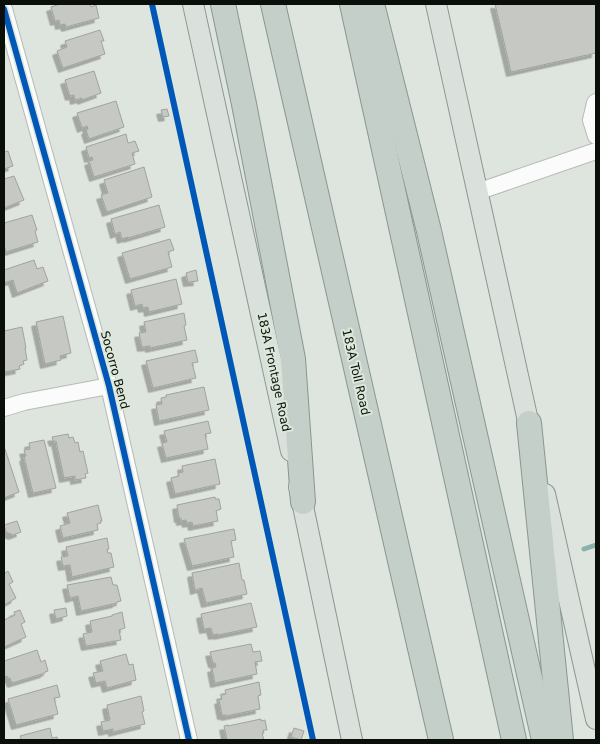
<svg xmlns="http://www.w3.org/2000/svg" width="600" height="744" viewBox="0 0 600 744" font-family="'DejaVu Sans',sans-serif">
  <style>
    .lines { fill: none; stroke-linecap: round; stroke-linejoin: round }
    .stream { stroke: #88b2ae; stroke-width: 5 }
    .building { fill: #c6c9c3; stroke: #a0a39e; filter: url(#shadow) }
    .minor-casing { stroke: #b6bbb5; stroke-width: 18 }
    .major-casing { stroke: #89978f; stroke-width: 22 }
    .highway-casing { stroke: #89978f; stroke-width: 26 }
    .minor { stroke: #fafbfa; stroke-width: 16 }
    .major { stroke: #dae1dd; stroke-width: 20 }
    .highway { stroke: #c4cfca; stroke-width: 24 }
    .cycleway-casing { stroke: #dce8da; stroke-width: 9 }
    .cycleway { stroke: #0057b8; stroke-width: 6 }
    .labels { text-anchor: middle; stroke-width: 4; stroke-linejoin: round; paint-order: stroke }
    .street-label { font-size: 12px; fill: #0b0f0a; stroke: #dce8da }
  </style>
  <defs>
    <filter id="shadow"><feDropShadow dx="-4.5" dy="4.5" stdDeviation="0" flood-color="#0004"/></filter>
  </defs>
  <rect width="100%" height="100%" fill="#dee4de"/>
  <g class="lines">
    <path class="stream" d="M584 549 596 545"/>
  </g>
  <g class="building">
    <path d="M60 4H90L91 7 96 5 99 18 66 27 65 24 60 25 59 20 55 21 51 7Z"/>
    <path d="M495 4H596V53L511 72Z"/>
    <path d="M100 30 104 41H101L105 54 63 68 57 51 67 47 65 41Z"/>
    <path d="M94 71 101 93 82 100V98L75 100 74 95 70 96 65 80Z"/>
    <path d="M116 101 124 127 89 139 86 130 88 129 87 126 82 128 77 113Z"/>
    <path d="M167 109 169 116 163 117 161 110Z"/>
    <path d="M126 134 128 143 135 141 139 151 132 153 135 164 94 177 89 161 93 160 92 157 89 158 86 147Z"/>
    <path d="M8 151 13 166 4 169V152Z"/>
    <path d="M144 167 152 197 107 212 101 195 108 193 104 180Z"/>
    <path d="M14 176 24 200 4 208V179Z"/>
    <path d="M159 205 165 227 128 238V237L122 239 120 232 115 234 111 219Z"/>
    <path d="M32 215 37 230 35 231 38 242 6 252 4 245V223Z"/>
    <path d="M170 239 174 250 168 252 172 267 130 279 122 253Z"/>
    <path d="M34 260 37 269 43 267 48 281 17 293 13 280 4 283V270Z"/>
    <path d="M196 270 198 281 188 282 186 273Z"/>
    <path d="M176 279 182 304 149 312 148 307 143 308 142 304 135 306 131 290Z"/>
    <path d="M184 313 186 325 184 326 187 340 150 348V346L142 347 139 333 146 332 144 322Z"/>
    <path d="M63 316 71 353 60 356 61 360 45 364 36 322Z"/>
    <path d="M22 327 26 348H25L27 360 23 361 24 364 19 366 20 369 5 372 4 366V331Z"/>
    <path d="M195 350 198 362 192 363 196 378 153 388 146 361Z"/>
    <path d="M204 387 209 410 159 421 156 405 162 404 161 398 166 397V395Z"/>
    <path d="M208 421 211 433 205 434 208 449 166 458 162 443 167 442 164 431Z"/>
    <path d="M68 434 69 438 73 437 75 443 78 442 80 452 83 451 88 473 85 474 86 478 75 480V476L64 478 56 441 54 442 52 437Z"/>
    <path d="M44 440 56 488 33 493 24 457 26 456 24 450 30 449 29 443Z"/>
    <path d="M4 449H5L19 492 4 498Z"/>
    <path d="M215 459 220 484 175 494 171 478 179 476 178 473 183 472 182 466Z"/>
    <path d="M215 497V499H219L221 509 216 511 218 521 193 526 192 522 187 523 186 520 181 521V518H179L177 505Z"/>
    <path d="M98 505 102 521H100L101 523 97 524 98 530 63 538 60 526 70 523 67 513Z"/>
    <path d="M17 521 21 532 13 535 6 532 4 525Z"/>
    <path d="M234 529 236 540 231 541 234 557 192 566 184 539Z"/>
    <path d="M107 538 109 549H107L108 553H111L114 567 72 577 70 565 63 566 61 557 68 556 66 547Z"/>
    <path d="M239 563 242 580H244L247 594 206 603 202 588 195 590 192 573Z"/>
    <path d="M8 571 13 582 9 584 16 598 4 605V574Z"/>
    <path d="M111 577 113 585H117L121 601 117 602V603L81 611 78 596 70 598 67 585Z"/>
    <path d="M251 603 257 627 218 635V634L213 635 211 628 204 629 201 614Z"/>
    <path d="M66 608 67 616 56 619 54 610Z"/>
    <path d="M20 610 25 622 21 624 26 637 4 647V620L15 615 14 612Z"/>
    <path d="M122 612 125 628 119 630 121 640 86 646 83 634 92 632 90 621 112 616V615Z"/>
    <path d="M251 644 253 652 260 651 262 661 255 662 257 674 215 683 212 668 216 667 215 663H213L210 652Z"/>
    <path d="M37 650 41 662 45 660 48 671 45 672V673L12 683 10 678H8L7 676 4 677V661Z"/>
    <path d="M126 654 129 665 133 664 136 680 107 688 105 681 96 683 93 673 103 671 100 661Z"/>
    <path d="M259 682 261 695 258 696 260 709 226 716V715H222L219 700 222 699 221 695 226 694 225 690Z"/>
    <path d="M57 685 60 697 54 698 58 714 16 725 8 699Z"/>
    <path d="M141 696 144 711 142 712 145 724 113 732V729L103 731 101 722 110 720 107 705Z"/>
    <path d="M261 719V721L265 720 267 730H263L264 733H262L264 740H227L224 726 228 725V726Z"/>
    <path d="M50 728 52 738 57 737 58 740H22L20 736Z"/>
    <path d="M294 728 304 731 301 740 291 737Z"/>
  </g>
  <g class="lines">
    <g class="minor-casing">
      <g id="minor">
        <path d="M4 9 109 386 189 740"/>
        <path d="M596 102 595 103 591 120 596 136"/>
        <path d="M477 192 596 151"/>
        <path d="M4 408 24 402 109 386"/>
      </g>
    </g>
    <g class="major-casing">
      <g id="major">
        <path d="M193 4 291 451"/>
        <path d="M436 4 532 439"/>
        <path d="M299 487 352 740"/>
        <path d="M545 494 596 719"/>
      </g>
    </g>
    <g class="highway-casing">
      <g id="highway">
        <path d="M223 4 244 104 293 359 303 502"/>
        <path d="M273 4 441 740"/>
        <path d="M352 4 514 740"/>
        <path d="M372 4 429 231 544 740"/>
        <path d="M529 423 561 740"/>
      </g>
    </g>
    <use href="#minor" class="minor"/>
    <use href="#major" class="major"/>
    <use href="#highway" class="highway"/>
    <g class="cycleway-casing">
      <g id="cycleway">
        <path d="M152 4 313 740"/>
        <path d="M4 9 109 386 189 740"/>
      </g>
    </g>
    <use href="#cycleway" class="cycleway"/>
  </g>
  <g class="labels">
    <g class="street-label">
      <text transform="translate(115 370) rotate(75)" y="4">Socorro Bend</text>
      <text transform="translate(274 372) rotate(78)" y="4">183A Frontage Road</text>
      <text transform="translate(356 372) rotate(77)" y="4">183A Toll Road</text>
    </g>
  </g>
  <rect width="600" height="744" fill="none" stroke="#0b0f0a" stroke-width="10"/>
</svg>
